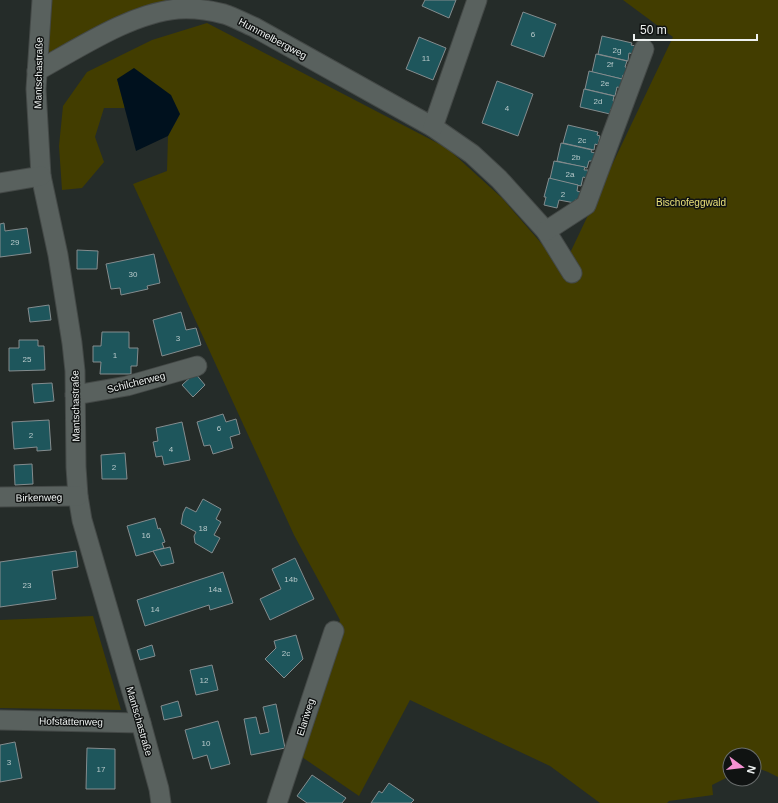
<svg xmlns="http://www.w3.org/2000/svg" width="778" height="803" viewBox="0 0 778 803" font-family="Helvetica,sans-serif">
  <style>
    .green { fill: #423d00 }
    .water { fill: #00111e }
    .building { fill: #1e565c; stroke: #848c8e }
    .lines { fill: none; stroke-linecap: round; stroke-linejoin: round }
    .minor-casing { stroke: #444947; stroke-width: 21 }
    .minor { stroke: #59615e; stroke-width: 19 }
    .labels { text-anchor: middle; stroke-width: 3; stroke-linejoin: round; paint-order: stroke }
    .number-label { font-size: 8px; fill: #b9cacb }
    .street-label { font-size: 10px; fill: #edf1f0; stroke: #101312 }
    .park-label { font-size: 10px; fill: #e9e079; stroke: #101312 }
  </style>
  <rect width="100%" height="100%" fill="#252c29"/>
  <g class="green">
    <path d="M50 0H195L58 56 49 52 46 34Z"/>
    <path d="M623 0H778V777L768 772 754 767V755H730V776L712 785 713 795 669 801 667 803H600L550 766 410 700 359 796 299 755 340 620 294 535 133 184 167 171 168 136 180 114 117 79 125 108H104L95 137 104 162 82 188 62 190 59 146 63 106 87 72 152 40 207 23 447 148 502 198 568 274 570 253 673 37Z"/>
    <path d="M93 616 121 710 0 708V620Z"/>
  </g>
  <path class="water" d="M134 68 171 95 180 114 168 136 136 151 117 79Z"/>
  <g class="building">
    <path d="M425 0H456L449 18 422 6Z"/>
    <path d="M523 12 556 24 544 57 511 45Z"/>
    <path d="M602 36 632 43 631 45 636 46 634 54 629 53 628 61 598 54Z"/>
    <path d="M419 37 446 48 433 80 406 69Z"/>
    <path d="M596 54 627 61 625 67 630 68 628 77 623 75 622 79 592 72Z"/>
    <path d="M589 71 622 79 624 80 622 88 617 87 615 96 585 89Z"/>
    <path d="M497 81 533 94 518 136 482 123Z"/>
    <path d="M584 89 614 96 613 101 617 102 615 110 611 109 610 114 580 107Z"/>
    <path d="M568 125 598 132 597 135 600 136 598 145 595 144 594 150 563 143Z"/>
    <path d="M561 143 592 150 591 152 595 153 593 161H589L587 168 557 161Z"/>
    <path d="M554 161 585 167 584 170H588L587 178 583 177 581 186 550 179Z"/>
    <path d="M549 178 578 185 577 191 581 192 580 201 575 200V203L559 200 557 208 544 205 546 197H544Z"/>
    <path d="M4 223 5 231 27 228 31 253 0 257V224Z"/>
    <path d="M77 250 98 251 97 269H77Z"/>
    <path d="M154 254 160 283 147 286 148 289 121 295 120 288 111 289 106 264Z"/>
    <path d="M49 305 51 320 30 322 28 308Z"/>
    <path d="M181 312 186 330 196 328 201 345 162 356 153 320Z"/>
    <path d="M102 332H129V348H138L137 366H131V374H100L101 362H93V346H101Z"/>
    <path d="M19 340H38V346H44L45 370 9 371V348H19Z"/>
    <path d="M195 373 205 385 193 397 182 385Z"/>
    <path d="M52 383 54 401 34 403 32 384Z"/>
    <path d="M223 414 226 422 236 419 240 434 230 437 233 448 213 454 210 445 204 446 197 422Z"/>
    <path d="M49 420 51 450 37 451V447L14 449 12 422Z"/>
    <path d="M182 422 190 460 164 465 162 456 156 457 153 442 158 441 156 428Z"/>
    <path d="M125 453 127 479H102L101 455Z"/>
    <path d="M32 464 33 484 15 485 14 465Z"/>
    <path d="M203 499 221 509 216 519 221 522 214 535 220 538 212 553 195 543 194 536 196 532 181 524 183 513 186 507 196 512Z"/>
    <path d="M155 518 158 529 160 528 165 542 162 543 164 548 136 556 127 526Z"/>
    <path d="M170 547 174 563 161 566 153 551Z"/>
    <path d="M76 551 78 567 52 571 56 599 0 607V562Z"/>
    <path d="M295 558 314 599 270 620 260 599 281 589 272 569Z"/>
    <path d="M223 572 233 603 210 610 209 605 145 626 137 600Z"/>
    <path d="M296 635 303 659 284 678 265 659 276 648 274 641Z"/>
    <path d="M152 645 155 656 140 660 137 650Z"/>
    <path d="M212 665 218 690 196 695 190 670Z"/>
    <path d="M178 701 182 716 164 720 161 706Z"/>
    <path d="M276 704 285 748 251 755 244 719 256 717 260 734 269 732 263 707Z"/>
    <path d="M218 721 230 764 211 769 207 755 193 759 185 730Z"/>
    <path d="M15 742 22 778 0 782V745Z"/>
    <path d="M87 748 115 749V789H86Z"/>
    <path d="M312 775 346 798 342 803H307L297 796Z"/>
    <path d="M389 783 414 800 411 803H371L379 791 382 793Z"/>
  </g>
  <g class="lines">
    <g class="minor-casing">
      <g id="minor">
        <path d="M42 0 36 89 41 176 58 255 72 343 75 371 76 467 78 496 82 520 141 723 159 789 161 803"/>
        <path d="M37 71C79 48 131 13 178 9 193 8 209 10 224 14 234 17 244 23 254 27L433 127 472 154 499 179 546 231 572 273"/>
        <path d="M433 127 477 0"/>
        <path d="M0 183 41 176"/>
        <path d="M546 231 586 205 644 49"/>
        <path d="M75 395 127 386 197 366"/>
        <path d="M0 497 78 496"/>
        <path d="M0 720 141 723"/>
        <path d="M277 803 334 631"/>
      </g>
    </g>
    <use href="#minor" class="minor"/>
  </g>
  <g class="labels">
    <g class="number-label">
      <text x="533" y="37">6</text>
      <text x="617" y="53">2g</text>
      <text x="426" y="61">11</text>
      <text x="610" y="67">2f</text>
      <text x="605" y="86">2e</text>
      <text x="598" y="104">2d</text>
      <text x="507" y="111">4</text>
      <text x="582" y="143">2c</text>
      <text x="576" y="160">2b</text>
      <text x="570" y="177">2a</text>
      <text x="563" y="197">2</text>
      <text x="15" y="245">29</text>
      <text x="133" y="277">30</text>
      <text x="178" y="341">3</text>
      <text x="115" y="358">1</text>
      <text x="27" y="362">25</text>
      <text x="219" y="431">6</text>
      <text x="31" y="438">2</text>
      <text x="171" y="452">4</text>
      <text x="114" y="470">2</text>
      <text x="203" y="531">18</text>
      <text x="146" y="538">16</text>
      <text x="291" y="582">14b</text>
      <text x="27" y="588">23</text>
      <text x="215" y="592">14a</text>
      <text x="155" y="612">14</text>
      <text x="286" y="656">2c</text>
      <text x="204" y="683">12</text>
      <text x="206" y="746">10</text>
      <text x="9" y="765">3</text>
      <text x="101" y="772">17</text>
    </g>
    <g class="street-label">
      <text transform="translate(273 38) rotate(28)" y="4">Hummelbergweg</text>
      <text transform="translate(38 73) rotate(-89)" y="4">Mantschastraße</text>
      <text transform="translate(136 382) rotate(-14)" y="4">Schilcherweg</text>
      <text transform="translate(75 406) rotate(-91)" y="4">Mantschastraße</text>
      <text transform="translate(39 497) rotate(-1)" y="4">Birkenweg</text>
      <text transform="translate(305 717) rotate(-72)" y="4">Elariweg</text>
      <text transform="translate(71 721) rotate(1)" y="4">Hofstättenweg</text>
      <text transform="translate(140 721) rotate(74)" y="4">Mantschastraße</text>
    </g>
    <g class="park-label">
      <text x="691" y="206">Bischofeggwald</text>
    </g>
  </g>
  <g transform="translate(742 767) rotate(105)"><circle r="19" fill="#101312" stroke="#686c6b"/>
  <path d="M0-3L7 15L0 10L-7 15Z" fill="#f591d2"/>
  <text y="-6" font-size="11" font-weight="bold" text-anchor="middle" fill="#edf1f0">N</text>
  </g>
  <path d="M634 34v6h123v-6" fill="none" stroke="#edf1f0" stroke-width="2"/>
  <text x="640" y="34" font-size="12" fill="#edf1f0" stroke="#101312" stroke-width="3" paint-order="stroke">50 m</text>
</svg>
